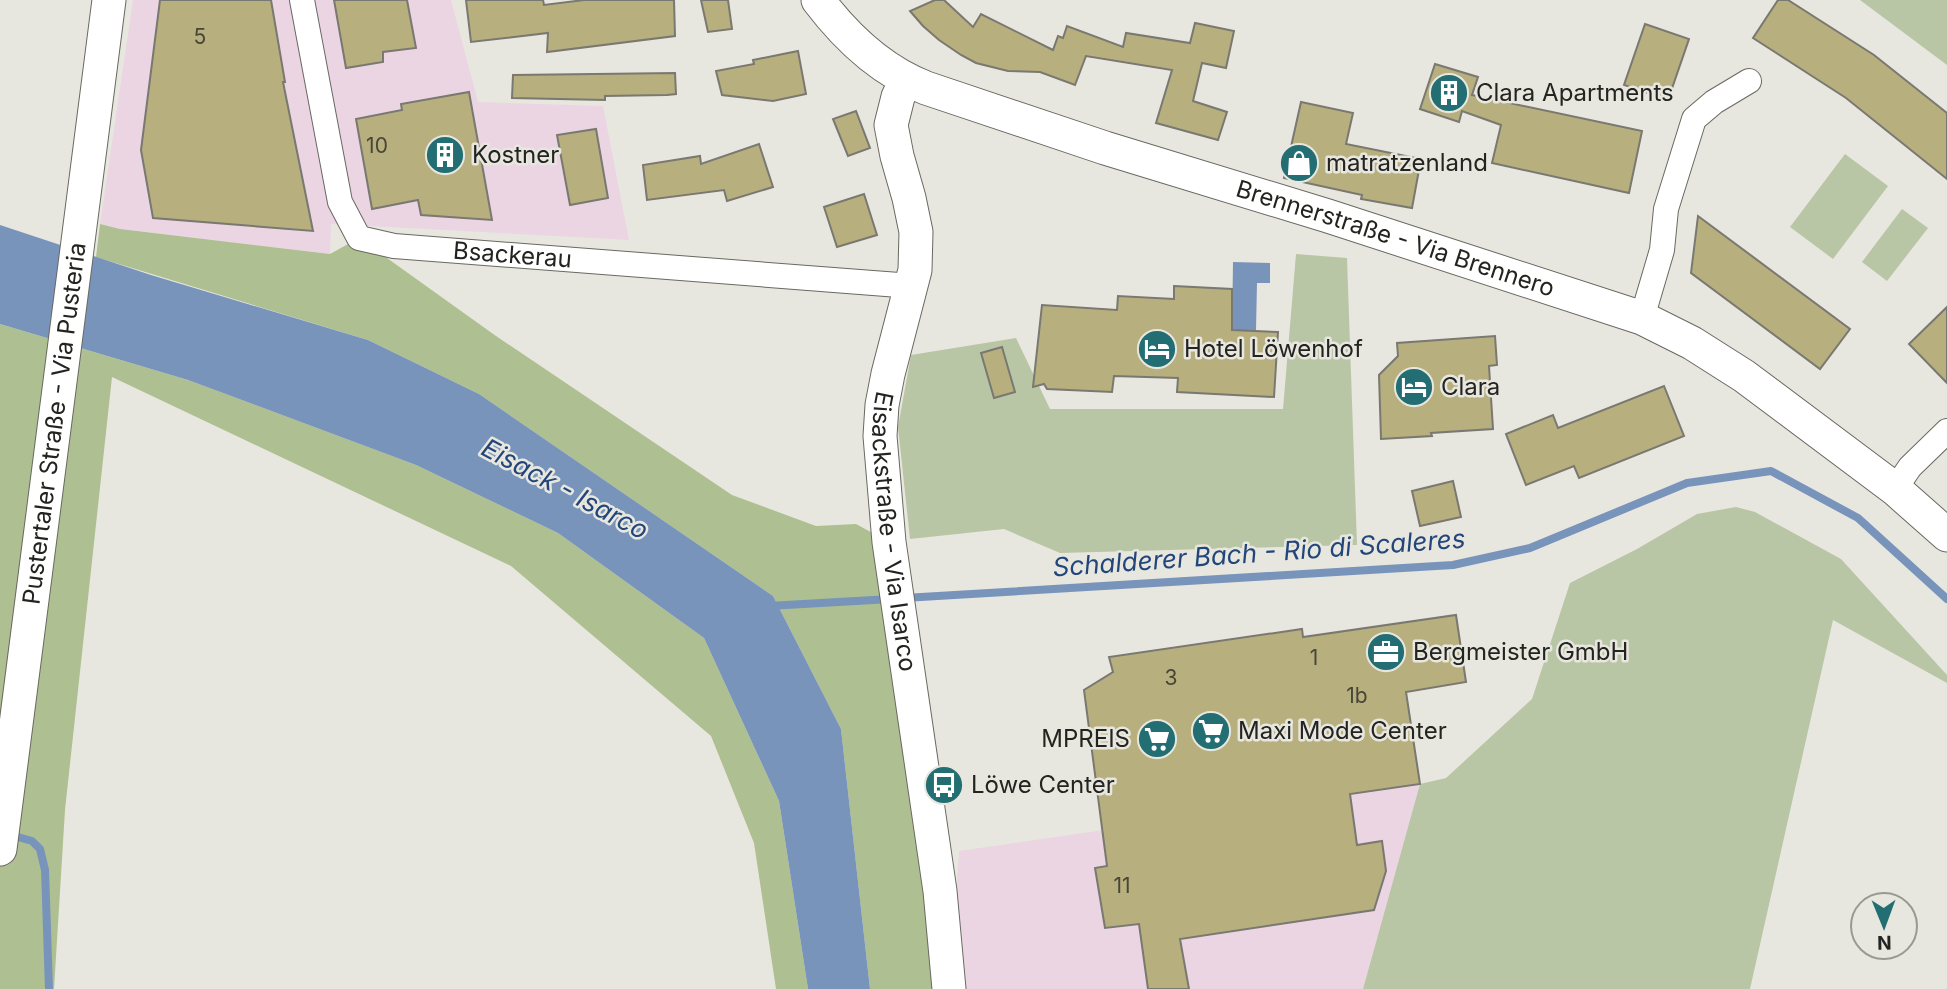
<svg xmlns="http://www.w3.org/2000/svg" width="1947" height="989" viewBox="0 0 1947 989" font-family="Inter,sans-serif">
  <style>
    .industrial { fill: #ebd5e3 }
    .green { fill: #b9c6a5 }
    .forest { fill: #aebf91 }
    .water { fill: #7894bb }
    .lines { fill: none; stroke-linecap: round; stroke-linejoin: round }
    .stream { stroke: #7894bb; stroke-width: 8 }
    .building { fill: #b8af7e; stroke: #797871; stroke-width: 2 }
    .street-casing { stroke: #696861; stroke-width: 26 }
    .secondary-casing { stroke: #696861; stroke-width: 35 }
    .street { stroke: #fff; stroke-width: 24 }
    .secondary { stroke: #fff; stroke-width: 33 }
    .labels { text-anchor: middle; stroke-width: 5; stroke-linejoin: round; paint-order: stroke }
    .number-label { font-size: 21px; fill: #484638 }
    .poi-label { font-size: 24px; fill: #232320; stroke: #e8e7df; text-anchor: start }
    .street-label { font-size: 24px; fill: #232320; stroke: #e8e7df }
    .water-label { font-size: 26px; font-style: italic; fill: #22467a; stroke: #e8e7df }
  </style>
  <rect width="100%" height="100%" fill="#e8e7df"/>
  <g class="industrial">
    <path d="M133 0H451L478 102 603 106 629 240 331 224 330 254 120 229 100 224Z"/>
    <path d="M1420 784 1363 989H963L955 911 959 851Z"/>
  </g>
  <g class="green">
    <path d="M1860 0H1947V65Z"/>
    <path d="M1845 154 1888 186 1833 259 1790 227Z"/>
    <path d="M1902 209 1928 228 1887 281 1862 262Z"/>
    <path d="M1296 254 1347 258 1357 545 1060 553 1004 529 910 539 898 427 911 355 1016 338 1050 409H1283Z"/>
    <path d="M1736 507 1755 512 1841 559 1947 675V683L1833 620 1750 989H1363L1420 784 1446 778 1532 699 1570 583 1637 549 1697 514Z"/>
  </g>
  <g class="forest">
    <path d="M100 224 120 229 330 254 359 238 496 336 732 495 816 526 856 524 889 542 947 989H870L841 729 773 596 479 394 368 340 96 257Z"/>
    <path d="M0 324 188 380 416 465 558 533 704 638 779 801 808 989H776L754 843 711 736 511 566 112 377 65 810 54 989H0Z"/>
  </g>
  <g class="water">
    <path d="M0 225 151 275 368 340 479 394 773 596 841 729 870 989H808L779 801 704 638 558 533 416 465 188 380 0 324Z"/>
    <path d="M1233 262 1270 263V283H1257L1256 330H1232Z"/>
  </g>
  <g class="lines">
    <g class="stream">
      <path d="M904 598 1453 565 1530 548 1687 483 1771 471 1858 518 1947 599"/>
      <path d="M768 606 891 599"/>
      <path d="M18 837 32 841 40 849 45 870 49 989"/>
    </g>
  </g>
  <g class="building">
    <path d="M160 0H271L285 82H283L313 231 153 218 141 150Z"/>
    <path d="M334 0H407L416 48 383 52V62L346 68Z"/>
    <path d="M466 0H543L544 5 584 0H674L675 36 547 52 548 33 471 42Z"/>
    <path d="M701 0H728L732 29 708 32Z"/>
    <path d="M935 0H944L973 27 981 14 1053 50 1058 36 1063 38 1067 26 1123 47 1126 33 1190 43 1195 23 1234 31 1226 68 1202 63 1193 101 1227 112 1218 140 1156 123 1172 70 1086 56 1075 85 1040 72 1008 71 976 63 961 55 939 40 923 26 910 11Z"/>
    <path d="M1778 0H1788L1874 55 1947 113V179L1846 98 1753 38Z"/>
    <path d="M1645 24 1689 39 1668 100 1624 85Z"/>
    <path d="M798 51 806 94 773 101 722 95 716 71 754 64 753 60Z"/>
    <path d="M1435 64 1478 77 1472 95 1642 131 1629 193 1492 163 1501 125 1462 111 1459 122 1420 109Z"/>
    <path d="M675 73 676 94 667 95 605 96V100L512 98 513 75Z"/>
    <path d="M469 92 492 220 421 215 418 200 372 209 356 119 402 110 401 104Z"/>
    <path d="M1301 102 1353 113 1346 144 1421 159 1412 208 1361 199 1362 195 1284 178Z"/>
    <path d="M856 111 870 148 848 156 833 119Z"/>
    <path d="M596 129 608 198 570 205 557 135Z"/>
    <path d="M759 144 773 187 727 201 724 190 647 200 643 165 700 156 701 164Z"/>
    <path d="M864 194 877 235 837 247 824 207Z"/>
    <path d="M1698 216 1850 329 1820 369 1691 273Z"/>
    <path d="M1174 286 1232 289V330L1278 332 1274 397 1177 392 1178 378 1114 376 1112 392 1047 389 1044 384 1033 387 1042 305 1117 310 1118 296 1174 299Z"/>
    <path d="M1947 307V383L1909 344Z"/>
    <path d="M1495 336 1497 365 1489 366 1493 429 1431 433 1432 436 1381 439 1379 375 1398 356 1397 343Z"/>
    <path d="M1002 347 1015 392 994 398 981 353Z"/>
    <path d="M1664 386 1684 436 1579 478 1574 466 1526 485 1506 434 1553 415 1558 428Z"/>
    <path d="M1453 481 1461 517 1420 526 1412 491Z"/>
    <path d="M1456 615 1466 682 1406 692 1420 784 1350 794 1357 845 1382 841 1386 871 1374 910 1180 939 1189 989H1148L1139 924 1105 928 1095 868 1107 866 1084 690 1113 672 1109 657 1302 629 1303 637Z"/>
  </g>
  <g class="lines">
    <g class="street-casing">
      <g id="street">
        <path id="s1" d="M302 0 340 202 359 238 394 246 912 286"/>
        <path d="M1642 318 1662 250 1666 209 1694 119 1714 102 1749 81"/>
        <path d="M1895 489 1910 467 1947 431"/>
      </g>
    </g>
    <g class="secondary-casing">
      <g id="secondary">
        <path id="s2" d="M818 0C846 37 882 71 926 88L1105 148 1328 216 1642 318 1692 343 1744 376 1895 489 1947 535"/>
        <path id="s3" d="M906 80 898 97 891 125 897 156 909 198 916 232 915 270 888 374 882 405 880 436 889 542 940 891 949 989"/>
        <path id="s4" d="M0 849 109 0"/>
      </g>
    </g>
    <use href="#street" class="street"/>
    <use href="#secondary" class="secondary"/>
  </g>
  <defs>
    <g id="building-disc" transform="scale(2.0125)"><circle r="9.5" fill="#236e73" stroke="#e8e7df"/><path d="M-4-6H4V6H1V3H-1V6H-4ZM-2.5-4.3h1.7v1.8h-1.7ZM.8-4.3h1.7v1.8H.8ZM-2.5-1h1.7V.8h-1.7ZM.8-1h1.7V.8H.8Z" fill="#fff"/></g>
    <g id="shop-disc" transform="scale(2.0125)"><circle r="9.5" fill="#236e73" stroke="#e8e7df"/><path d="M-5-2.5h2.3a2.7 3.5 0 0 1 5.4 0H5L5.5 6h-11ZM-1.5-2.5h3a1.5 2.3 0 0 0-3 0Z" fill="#fff"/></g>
    <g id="hotel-disc" transform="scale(2.0125)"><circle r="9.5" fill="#236e73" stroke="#e8e7df"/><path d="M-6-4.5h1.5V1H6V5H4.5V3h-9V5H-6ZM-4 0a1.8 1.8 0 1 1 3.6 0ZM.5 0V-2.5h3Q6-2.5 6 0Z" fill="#fff"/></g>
    <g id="office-disc" transform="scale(2.0125)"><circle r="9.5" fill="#236e73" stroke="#e8e7df"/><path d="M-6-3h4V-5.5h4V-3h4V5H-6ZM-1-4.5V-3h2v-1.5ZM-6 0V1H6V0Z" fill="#fff"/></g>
    <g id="supermarket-disc" transform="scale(2.0125)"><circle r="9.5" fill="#236e73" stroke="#e8e7df"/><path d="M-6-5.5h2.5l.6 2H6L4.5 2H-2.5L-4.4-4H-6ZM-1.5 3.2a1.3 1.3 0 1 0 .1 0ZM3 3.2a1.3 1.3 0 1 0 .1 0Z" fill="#fff"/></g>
    <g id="bus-disc" transform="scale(2.0125)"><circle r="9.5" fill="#236e73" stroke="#e8e7df"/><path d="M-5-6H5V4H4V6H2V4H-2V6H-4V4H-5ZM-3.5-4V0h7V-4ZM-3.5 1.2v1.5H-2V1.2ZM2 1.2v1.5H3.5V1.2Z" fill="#fff"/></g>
  </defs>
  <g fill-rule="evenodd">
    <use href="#building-disc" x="1449" y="93"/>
    <use href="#building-disc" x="445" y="155"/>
    <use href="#shop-disc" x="1299" y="163"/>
    <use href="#hotel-disc" x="1157" y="349"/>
    <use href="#hotel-disc" x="1414" y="387"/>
    <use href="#office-disc" x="1386" y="652"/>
    <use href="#supermarket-disc" x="1211" y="731"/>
    <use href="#supermarket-disc" x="1157" y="739"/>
    <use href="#bus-disc" x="944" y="785"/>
  </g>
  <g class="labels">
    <g class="number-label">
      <text x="200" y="44">5</text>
      <text x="377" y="153">10</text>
      <text x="1314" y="665">1</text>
      <text x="1171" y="685">3</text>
      <text x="1357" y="703">1b</text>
      <text x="1122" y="893">11</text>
    </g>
    <g class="poi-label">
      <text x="1476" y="101">Clara Apartments</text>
      <text x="472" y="163">Kostner</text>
      <text x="1326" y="171">matratzenland</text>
      <text x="1184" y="357">Hotel Löwenhof</text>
      <text x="1441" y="395">Clara</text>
      <text x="1413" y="660">Bergmeister GmbH</text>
      <text x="1238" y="739">Maxi Mode Center</text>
      <text x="1130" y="747" text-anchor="end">MPREIS</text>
      <text x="971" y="793">Löwe Center</text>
    </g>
    <g class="street-label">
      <text dy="8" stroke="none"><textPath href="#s2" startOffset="634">Brennerstraße - Via Brennero</textPath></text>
      <text dy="8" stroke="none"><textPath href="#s1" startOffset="401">Bsackerau</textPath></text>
      <text dy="8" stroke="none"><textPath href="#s4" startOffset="429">Pustertaler Straße - Via Pusteria</textPath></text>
      <text dy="8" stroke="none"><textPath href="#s3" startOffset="462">Eisackstraße - Via Isarco</textPath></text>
    </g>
    <g class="water-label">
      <text transform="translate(565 489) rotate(28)" y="9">Eisack - Isarco</text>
      <text transform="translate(1259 553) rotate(-4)" y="9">Schalderer Bach - Rio di Scaleres</text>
    </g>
  </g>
  <g transform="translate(1884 926) rotate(179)"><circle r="33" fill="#e8e7df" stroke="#999993" stroke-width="2"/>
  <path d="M0-5L12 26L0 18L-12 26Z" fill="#236e73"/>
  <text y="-10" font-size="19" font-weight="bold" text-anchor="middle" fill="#232320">N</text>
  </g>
</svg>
